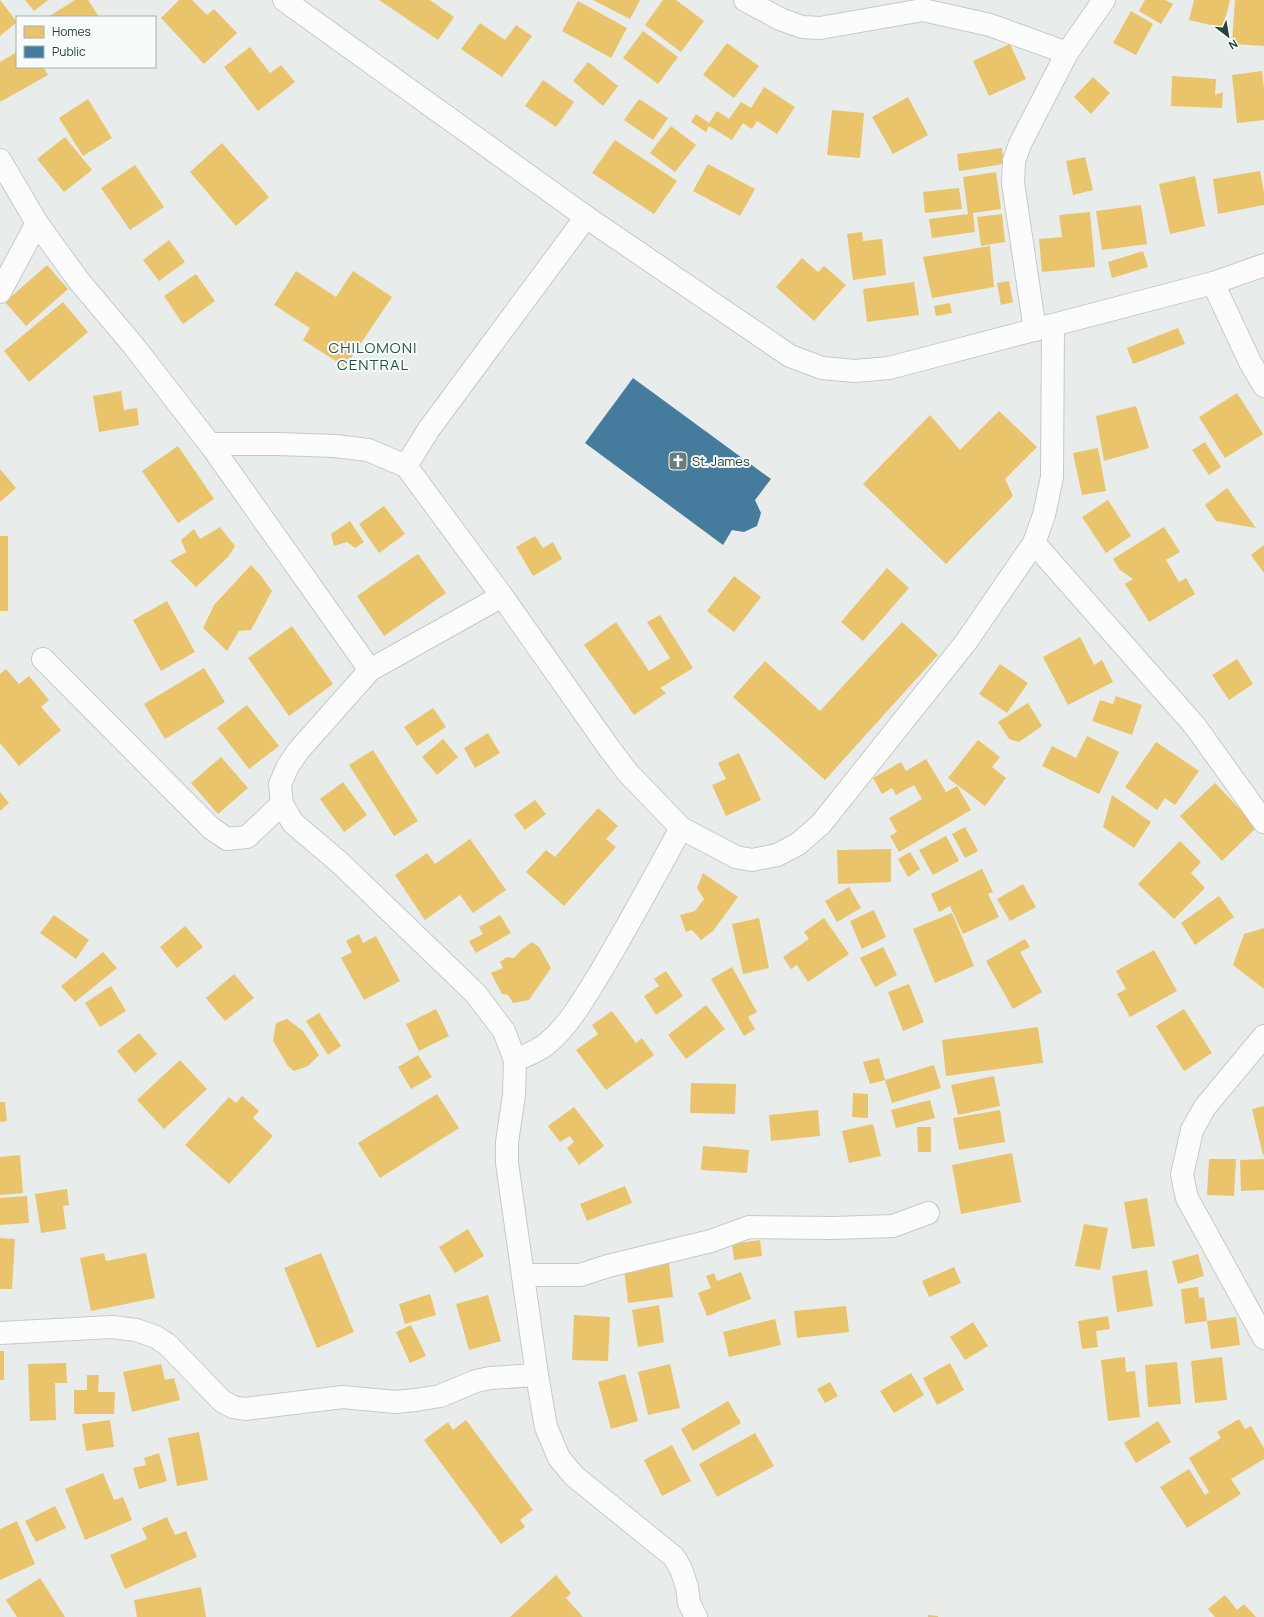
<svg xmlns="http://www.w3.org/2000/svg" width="1264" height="1617" viewBox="0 0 1264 1617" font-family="Manrope,sans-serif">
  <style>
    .homes { fill: #e9c46a }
    .public { fill: #457b9d }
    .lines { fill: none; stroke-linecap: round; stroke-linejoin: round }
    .minor-casing { stroke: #c5cac8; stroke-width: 24 }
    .minor { stroke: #fcfcfc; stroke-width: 22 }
    .labels { text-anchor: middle; stroke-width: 4; stroke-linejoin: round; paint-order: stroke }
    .poi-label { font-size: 13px; fill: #24423a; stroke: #f7fbf9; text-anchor: start }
    .quarter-label { font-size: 15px; letter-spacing: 1px; fill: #1f5548; stroke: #f7fbf9 }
  </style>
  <rect width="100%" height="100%" fill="#e8edeb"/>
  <g class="homes">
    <path d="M0 0 17 22 0 36Z"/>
    <path d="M25 0H48L34 11Z"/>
    <path d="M75 0H88L99 17H48Z"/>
    <path d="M179 0H192L207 15 214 9 237 33 204 64 161 18Z"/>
    <path d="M379 0H430L454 17 438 40Z"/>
    <path d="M593 0H640L630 19Z"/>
    <path d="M663 0H676L704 21 681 52 645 25Z"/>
    <path d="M1145 0H1165L1173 4 1161 24 1139 11Z"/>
    <path d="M1194 0H1230L1223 28 1189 20Z"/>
    <path d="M1235 0H1264V46L1232 44Z"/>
    <path d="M578 1 627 28 611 58 562 31Z"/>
    <path d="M1131 11 1153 24 1136 55 1113 43Z"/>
    <path d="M480 23 505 40 516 25 532 36 502 77 461 49Z"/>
    <path d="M643 31 678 57 658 84 623 58Z"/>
    <path d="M727 43 759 66 734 98 703 75Z"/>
    <path d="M1010 44 1026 79 989 96 973 61Z"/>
    <path d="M250 47 270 73 281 65 295 82 258 111 224 67Z"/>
    <path d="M17 52V67H43L48 75 0 102V62Z"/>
    <path d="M588 62 618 86 603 106 573 81Z"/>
    <path d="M1262 71 1264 89V120L1237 123 1232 75Z"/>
    <path d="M1172 76 1216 79 1215 95 1223 92 1222 108 1171 106Z"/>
    <path d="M1093 77 1110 93 1091 114 1074 97Z"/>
    <path d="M543 80 574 102 556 127 525 106Z"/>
    <path d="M764 87 795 107 777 134 757 121 752 129 743 123 732 140 709 126 706 132 691 122 696 114 709 123 717 111 729 119 741 102 751 108Z"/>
    <path d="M908 97 928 135 893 154 872 117Z"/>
    <path d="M88 99 112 138 83 156 59 118Z"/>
    <path d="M639 99 668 118 653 140 624 120Z"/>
    <path d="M832 110 864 113 860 158 827 155Z"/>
    <path d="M671 126 696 145 675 172 650 153Z"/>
    <path d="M65 137 92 170 64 192 37 159Z"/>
    <path d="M615 140 677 181 654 214 592 173Z"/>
    <path d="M222 143 269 197 236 226 190 172Z"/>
    <path d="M1002 148 1004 164 959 171 957 154Z"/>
    <path d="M1085 157 1093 190 1073 195 1066 161Z"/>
    <path d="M708 164 755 189 740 216 693 191Z"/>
    <path d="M135 165 164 207 130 230 101 188Z"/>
    <path d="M1260 171 1264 192V205L1218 214 1213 179Z"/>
    <path d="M996 172 1001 209 973 213 975 232 932 238 929 219 968 214 963 177Z"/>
    <path d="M1195 176 1205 226 1170 234 1159 184Z"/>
    <path d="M959 188 962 209 925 213 923 192Z"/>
    <path d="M1141 205 1147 244 1102 250 1096 211Z"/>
    <path d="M1090 212 1095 267 1042 272 1039 239 1062 237 1059 215Z"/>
    <path d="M1002 214 1005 242 981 246 977 217Z"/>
    <path d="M862 232 863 241 882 239 886 275 853 280 847 234Z"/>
    <path d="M169 240 185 262 159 281 143 260Z"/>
    <path d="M990 246 994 287 932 298 923 257Z"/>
    <path d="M1143 251 1148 267 1112 278 1108 262Z"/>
    <path d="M802 258 818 272 824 266 846 285 814 321 776 287Z"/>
    <path d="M47 265 68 289 26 326 5 302Z"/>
    <path d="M296 271 336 297 353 271 392 297 345 367 303 340 310 328 274 305Z"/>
    <path d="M196 274 215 301 183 324 164 296Z"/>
    <path d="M1009 281 1013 302 1001 305 997 283Z"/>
    <path d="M914 282 919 315 867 322 863 289Z"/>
    <path d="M63 302 88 332 29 382 4 351Z"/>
    <path d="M950 303 952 313 936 316 934 306Z"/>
    <path d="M1178 328 1185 344 1133 364 1127 348Z"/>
    <path d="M121 391 124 410 137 408 139 425 99 432 93 396Z"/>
    <path d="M1237 393 1263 434 1225 458 1199 417Z"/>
    <path d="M1136 406 1149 448 1104 461 1096 416Z"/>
    <path d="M999 411 1037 447 1005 479 1013 496 946 564 863 484 930 415 960 450Z"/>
    <path d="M1205 442 1221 467 1209 475 1192 450Z"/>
    <path d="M178 446 214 499 178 523 142 471Z"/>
    <path d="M1098 448 1106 491 1082 495 1073 453Z"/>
    <path d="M0 469 16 488 0 502Z"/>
    <path d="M1227 488 1256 528 1216 521 1205 505Z"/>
    <path d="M1108 500 1131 536 1106 553 1082 517Z"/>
    <path d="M384 506 405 534 379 553 359 524Z"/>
    <path d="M350 521 364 542 355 548 347 542 334 546 331 534Z"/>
    <path d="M220 527 235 546 228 557 196 587 170 561 186 552 181 540 194 529 200 539Z"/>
    <path d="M1164 527 1180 552 1166 560 1179 582 1186 578 1195 594 1149 622 1125 584 1133 579 1120 570 1113 559Z"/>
    <rect x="0" y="536" width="8" height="75"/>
    <path d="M535 536 543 548 553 542 562 559 533 576 516 547Z"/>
    <path d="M1264 545V573L1251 555Z"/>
    <path d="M418 554 446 593 384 636 357 596Z"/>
    <path d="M251 565 261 576 272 591 251 630 239 631 227 651 203 628 214 605Z"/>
    <path d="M887 568 909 588 863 641 841 622Z"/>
    <path d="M734 576 761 597 734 632 707 611Z"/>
    <path d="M167 601 195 652 161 671 133 620Z"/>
    <path d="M660 615 693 668 660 688 666 693 634 715 584 645 616 622 649 671 670 658 647 622Z"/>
    <path d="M902 622 938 655 825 780 733 697 765 661 820 711Z"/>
    <path d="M292 626 333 684 289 716 248 658Z"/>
    <path d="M1080 637 1094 665 1102 660 1113 682 1068 705 1043 657Z"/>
    <path d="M1237 659 1253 684 1229 700 1212 675Z"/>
    <path d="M1000 664 1028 683 1007 713 979 694Z"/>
    <path d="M204 668 225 702 165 739 144 704Z"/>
    <path d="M6 669 19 684 29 676 49 700 41 707 61 730 19 766 0 743V674Z"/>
    <path d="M1116 696 1142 705 1132 735 1092 721 1100 700 1113 704Z"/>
    <path d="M1028 703 1042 726 1019 742 1009 739 998 722Z"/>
    <path d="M247 705 279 746 249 769 217 728Z"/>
    <path d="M433 708 446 727 417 746 404 727Z"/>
    <path d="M488 733 500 753 475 768 464 748Z"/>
    <path d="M1087 736 1119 752 1099 794 1042 766 1052 746 1076 758Z"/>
    <path d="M443 739 458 757 437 775 422 757Z"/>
    <path d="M978 740 1000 757 992 767 1006 778 985 806 948 778Z"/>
    <path d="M1156 742 1199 771 1175 805 1165 798 1157 810 1125 787Z"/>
    <path d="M373 750 418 821 394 836 349 765Z"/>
    <path d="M739 753 761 800 726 816 712 785 726 779 718 763Z"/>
    <path d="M221 757 248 788 218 814 191 783Z"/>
    <path d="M926 759 946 792 957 786 971 810 899 852 890 836 897 832 889 818 922 799 914 785 896 795 892 788 882 794 873 778 901 762 906 771Z"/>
    <path d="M343 782 367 815 344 832 320 799Z"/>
    <path d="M1215 783 1257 827 1222 861 1180 816Z"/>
    <path d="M0 792 9 803 0 811Z"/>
    <path d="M1112 795 1151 822 1134 848 1103 827Z"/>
    <path d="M535 800 546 814 525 830 514 815Z"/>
    <path d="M598 808 618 826 606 839 616 847 564 906 526 872 546 850 555 857Z"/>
    <path d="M965 827 978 851 965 858 952 834Z"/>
    <path d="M946 836 959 861 933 875 919 850Z"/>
    <path d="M470 839 506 890 473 913 460 895 425 920 395 875 427 853 435 864Z"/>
    <path d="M1180 841 1201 862 1191 873 1205 888 1174 919 1138 884Z"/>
    <path d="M891 849V882L838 884 837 850Z"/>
    <path d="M910 852 920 869 908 877 898 859Z"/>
    <path d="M982 869 993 892 988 894 999 917 963 934 950 906 939 912 931 894Z"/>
    <path d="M703 873 738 897 713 931 701 940 692 930 686 932 680 915 695 911 704 899 697 888Z"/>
    <path d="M1023 884 1036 907 1010 921 997 899Z"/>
    <path d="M849 887 861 908 837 922 825 901Z"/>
    <path d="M1219 896 1234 917 1195 945 1181 923Z"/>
    <path d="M874 910 886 937 862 949 850 921Z"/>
    <path d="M952 913 974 966 935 983 913 929Z"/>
    <path d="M54 915 89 940 76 959 40 933Z"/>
    <path d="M500 915 511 933 476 953 469 941 483 934 479 927Z"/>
    <path d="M759 918 769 968 743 974 732 924Z"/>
    <path d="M824 918 849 954 808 982 797 965 791 969 783 957 809 939 804 932Z"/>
    <path d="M185 926 203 947 177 968 160 947Z"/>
    <path d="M1264 928V989L1233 965 1244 934Z"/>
    <path d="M359 934 363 943 376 936 400 981 364 1000 341 958 352 952 346 941Z"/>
    <path d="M1025 939 1030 947 1020 952 1042 992 1013 1009 986 961Z"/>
    <path d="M532 942 539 947 551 968 529 1000 513 1003 508 995 502 994 491 973 503 968 500 962 507 957 514 958 521 950Z"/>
    <path d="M883 947 897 975 875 987 860 958Z"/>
    <path d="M1154 950 1177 991 1130 1017 1117 994 1126 989 1116 971Z"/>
    <path d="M103 952 117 968 75 1002 61 986Z"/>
    <path d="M732 967 757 1012 748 1017 755 1029 744 1036 711 979Z"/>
    <path d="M666 971 683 996 656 1015 644 996 659 986 654 979Z"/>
    <path d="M234 974 254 998 225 1021 206 998Z"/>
    <path d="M909 984 924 1022 903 1031 888 992Z"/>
    <path d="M111 986 126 1011 100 1027 85 1003Z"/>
    <path d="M706 1005 725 1029 686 1059 668 1035Z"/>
    <path d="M436 1009 449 1036 419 1051 406 1024Z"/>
    <path d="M1184 1009 1212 1053 1184 1071 1156 1026Z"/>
    <path d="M612 1011 636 1043 642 1038 654 1055 606 1090 576 1050 598 1034 592 1025Z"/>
    <path d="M319 1013 341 1046 328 1055 306 1021Z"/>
    <path d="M287 1019 303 1031 319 1055 308 1066 294 1071 288 1066 273 1041 276 1023Z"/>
    <path d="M1038 1027 1043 1063 946 1076 942 1040Z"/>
    <path d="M139 1033 157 1054 135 1073 117 1051Z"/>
    <path d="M418 1055 432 1077 411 1089 398 1067Z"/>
    <path d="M879 1058 885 1080 934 1065 941 1088 892 1103 885 1080 870 1084 863 1062Z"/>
    <path d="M180 1060 207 1089 164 1129 137 1100Z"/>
    <path d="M994 1076 1000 1106 958 1115 951 1085Z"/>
    <path d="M691 1083 736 1084 735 1114 690 1113Z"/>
    <path d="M853 1093 868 1094V1118L852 1117Z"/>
    <path d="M437 1094 459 1128 380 1178 358 1143Z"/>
    <path d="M242 1096 259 1111 253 1118 273 1136 229 1184 185 1145 229 1097 236 1103Z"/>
    <path d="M930 1100 935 1118 896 1128 891 1110Z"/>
    <path d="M0 1102H5L7 1121 0 1122Z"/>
    <path d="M1264 1106V1155H1263L1252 1109Z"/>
    <path d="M574 1107 604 1146 579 1165 567 1148 574 1142 570 1136 560 1142 548 1126Z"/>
    <path d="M818 1110 820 1136 771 1141 769 1115Z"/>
    <path d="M1000 1110 1005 1142 959 1150 953 1118Z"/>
    <path d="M873 1124 881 1156 849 1163 842 1131Z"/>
    <path d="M917 1127H931V1152H918Z"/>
    <path d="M703 1146 749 1150 747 1173 701 1170Z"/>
    <path d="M1012 1153 1021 1202 961 1214 952 1165Z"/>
    <path d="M20 1155 23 1193 0 1195V1157Z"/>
    <path d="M1209 1159H1236L1234 1196 1207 1195Z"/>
    <path d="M1264 1159V1190L1241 1191 1240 1160Z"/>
    <path d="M625 1186 632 1203 587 1221 580 1204Z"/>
    <path d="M67 1189 69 1205 63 1206 66 1229 41 1233 35 1194Z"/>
    <path d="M27 1196 29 1223 0 1225V1198Z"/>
    <path d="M1147 1198 1155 1246 1132 1249 1124 1202Z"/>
    <path d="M1084 1224 1108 1228 1100 1270 1075 1266Z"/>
    <path d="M468 1229 484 1256 455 1273 439 1247Z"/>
    <path d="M0 1238 15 1239 12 1289H0Z"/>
    <path d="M760 1240 762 1256 734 1260 732 1244Z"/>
    <path d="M104 1253 106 1261 146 1253 155 1298 91 1311 80 1258Z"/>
    <path d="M321 1253 354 1332 317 1348 284 1268Z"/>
    <path d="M1198 1254 1204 1276 1178 1284 1172 1261Z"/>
    <path d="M669 1263 673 1297 628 1303 624 1269Z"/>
    <path d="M954 1267 961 1283 929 1297 922 1281Z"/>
    <path d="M1147 1270 1153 1306 1117 1312 1112 1276Z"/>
    <path d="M741 1272 751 1299 707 1316 698 1293 711 1288 706 1276 714 1273 717 1281Z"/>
    <path d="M1198 1287 1199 1298 1204 1297 1207 1321 1185 1324 1181 1289Z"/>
    <path d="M430 1294 436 1315 405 1324 399 1304Z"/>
    <path d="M488 1295 501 1341 469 1350 456 1304Z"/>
    <path d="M659 1305 664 1342 638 1347 632 1310Z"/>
    <path d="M846 1306 849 1332 797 1338 794 1311Z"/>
    <path d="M574 1315 610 1317 608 1361 572 1360Z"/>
    <path d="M1108 1316 1110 1329 1096 1331 1098 1347 1082 1349 1078 1321Z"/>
    <path d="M1236 1317 1240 1345 1211 1349 1207 1321Z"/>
    <path d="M775 1319 781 1345 729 1357 723 1332Z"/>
    <path d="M973 1322 988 1346 965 1360 950 1337Z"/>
    <path d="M411 1325 426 1356 410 1363 396 1332Z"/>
    <rect x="0" y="1351" width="4" height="29"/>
    <path d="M1125 1357 1126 1372 1135 1371 1140 1417 1108 1421 1101 1360Z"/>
    <path d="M1222 1357 1227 1400 1195 1403 1191 1361Z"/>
    <path d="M1177 1362 1181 1404 1148 1407 1145 1365Z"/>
    <path d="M66 1363 67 1383H55L56 1420 30 1421 28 1364Z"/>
    <path d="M950 1363 964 1390 937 1405 923 1378Z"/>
    <path d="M161 1364 165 1380 174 1378 180 1400 132 1412 123 1372Z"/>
    <path d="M670 1364 680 1408 648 1415 638 1372Z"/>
    <path d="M911 1373 924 1395 894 1413 880 1391Z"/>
    <path d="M625 1374 638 1421 611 1429 598 1382Z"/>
    <path d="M87 1375H99L98 1392H115L114 1414H74V1390H87Z"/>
    <path d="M830 1382 838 1396 825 1403 817 1389Z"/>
    <path d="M728 1401 741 1423 693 1451 681 1429Z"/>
    <path d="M1239 1419 1245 1429 1251 1426 1264 1448V1459L1231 1479 1241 1494 1187 1528 1160 1487 1189 1469 1205 1495 1209 1492 1189 1458 1221 1438 1217 1432Z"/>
    <path d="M110 1420 114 1447 86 1451 82 1424Z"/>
    <path d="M466 1420 533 1510 520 1520 525 1527 501 1544 424 1440 448 1422 453 1430Z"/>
    <path d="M1158 1421 1171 1442 1136 1463 1124 1443Z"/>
    <path d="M199 1432 208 1480 177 1486 168 1438Z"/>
    <path d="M755 1433 774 1466 717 1497 699 1464Z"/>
    <path d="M672 1445 691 1481 662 1496 644 1460Z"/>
    <path d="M159 1453 167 1481 139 1489 133 1468 146 1465 144 1458Z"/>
    <path d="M103 1473 114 1500 123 1497 132 1520 85 1540 65 1489Z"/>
    <path d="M55 1506 66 1528 36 1542 25 1521Z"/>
    <path d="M167 1517 175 1535 186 1531 197 1557 125 1589 110 1555 147 1539 142 1528Z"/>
    <path d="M17 1521 35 1564 0 1580V1529Z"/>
    <path d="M556 1575 571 1593 566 1598 583 1617H510Z"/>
    <path d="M40 1578 65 1617H17L6 1600Z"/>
    <path d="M201 1587 206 1617H137L134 1600Z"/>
    <path d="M1225 1595 1237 1610 1244 1604 1256 1617H1215L1208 1609Z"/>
    <path d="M928 1615 938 1616V1617H928Z"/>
  </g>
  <path class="public" d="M633 378 771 479 755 500 761 513 757 526 744 532 732 530 723 545 585 443Z"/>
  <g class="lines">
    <g class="minor-casing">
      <g id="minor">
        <path d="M284 0 586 217 790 356 822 368 855 371 889 368 1213 283 1264 265"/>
        <path d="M745 0 780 19 802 27 820 28 923 10 990 25 1067 53"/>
        <path d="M0 160 37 223 55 248 79 281 133 345 212 447 370 670"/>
        <path d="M1213 283 1250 362 1264 386"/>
        <path d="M0 292 37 223"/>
        <path d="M1035 330 1013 183 1014 161 1020 144 1067 53 1104 0"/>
        <path d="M210 444H278L335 446 368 450 406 466 502 596 609 748 628 773 681 828 736 857 752 860 777 855 798 844 821 824 966 642 1034 543 1044 515 1052 477 1053 326"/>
        <path d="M406 466 429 429 586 217"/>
        <path d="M1034 543 1195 726 1264 822"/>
        <path d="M502 596 370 670 299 750 288 766 280 784 282 804 293 823 339 862 475 993 504 1031 515 1060 514 1095 507 1142V1163L537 1375 546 1427 559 1458 574 1476 674 1557 681 1569 687 1587 689 1603 696 1617"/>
        <path d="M43 659 211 828 227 839 247 837 282 804"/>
        <path d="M1264 1036 1205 1107 1192 1130 1182 1175 1187 1198 1264 1338"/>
        <path d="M515 1060C527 1055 539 1051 549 1042 571 1023 586 995 601 971 629 924 655 876 681 828"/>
        <path d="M523 1275H580L608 1266 711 1241 749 1227 833 1228 893 1226 928 1213"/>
        <path d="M0 1333 112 1327 136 1330 156 1337 168 1345 222 1401 233 1407 245 1409 343 1397 395 1402 416 1400 440 1396 476 1381 490 1378 537 1375"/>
      </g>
    </g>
    <use href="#minor" class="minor"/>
  </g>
  <defs>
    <g id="church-square" transform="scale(1)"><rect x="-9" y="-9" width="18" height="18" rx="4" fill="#697e78" stroke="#f7fbf9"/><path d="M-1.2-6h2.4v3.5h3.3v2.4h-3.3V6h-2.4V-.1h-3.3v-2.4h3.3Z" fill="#fff"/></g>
  </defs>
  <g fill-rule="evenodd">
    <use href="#church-square" x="678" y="461"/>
  </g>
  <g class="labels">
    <g class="poi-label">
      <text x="692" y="466">St. James</text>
    </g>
    <g class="quarter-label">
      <text x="373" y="353">CHILOMONI<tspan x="373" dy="17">CENTRAL</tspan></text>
    </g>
  </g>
  <rect x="16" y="16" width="140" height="52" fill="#f7fbf9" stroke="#a3b1ad"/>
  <rect x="24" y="26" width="20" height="12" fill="#e9c46a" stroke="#a3b1ad"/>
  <text x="52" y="36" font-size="12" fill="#24423a">Homes</text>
  <rect x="24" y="46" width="20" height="12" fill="#457b9d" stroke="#a3b1ad"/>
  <text x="52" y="56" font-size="12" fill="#24423a">Public</text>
  <g transform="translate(1228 36) rotate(149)" stroke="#f7fbf9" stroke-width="3" paint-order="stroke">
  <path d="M0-3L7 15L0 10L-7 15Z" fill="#24423a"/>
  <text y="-6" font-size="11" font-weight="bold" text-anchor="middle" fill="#24423a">N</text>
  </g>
</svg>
